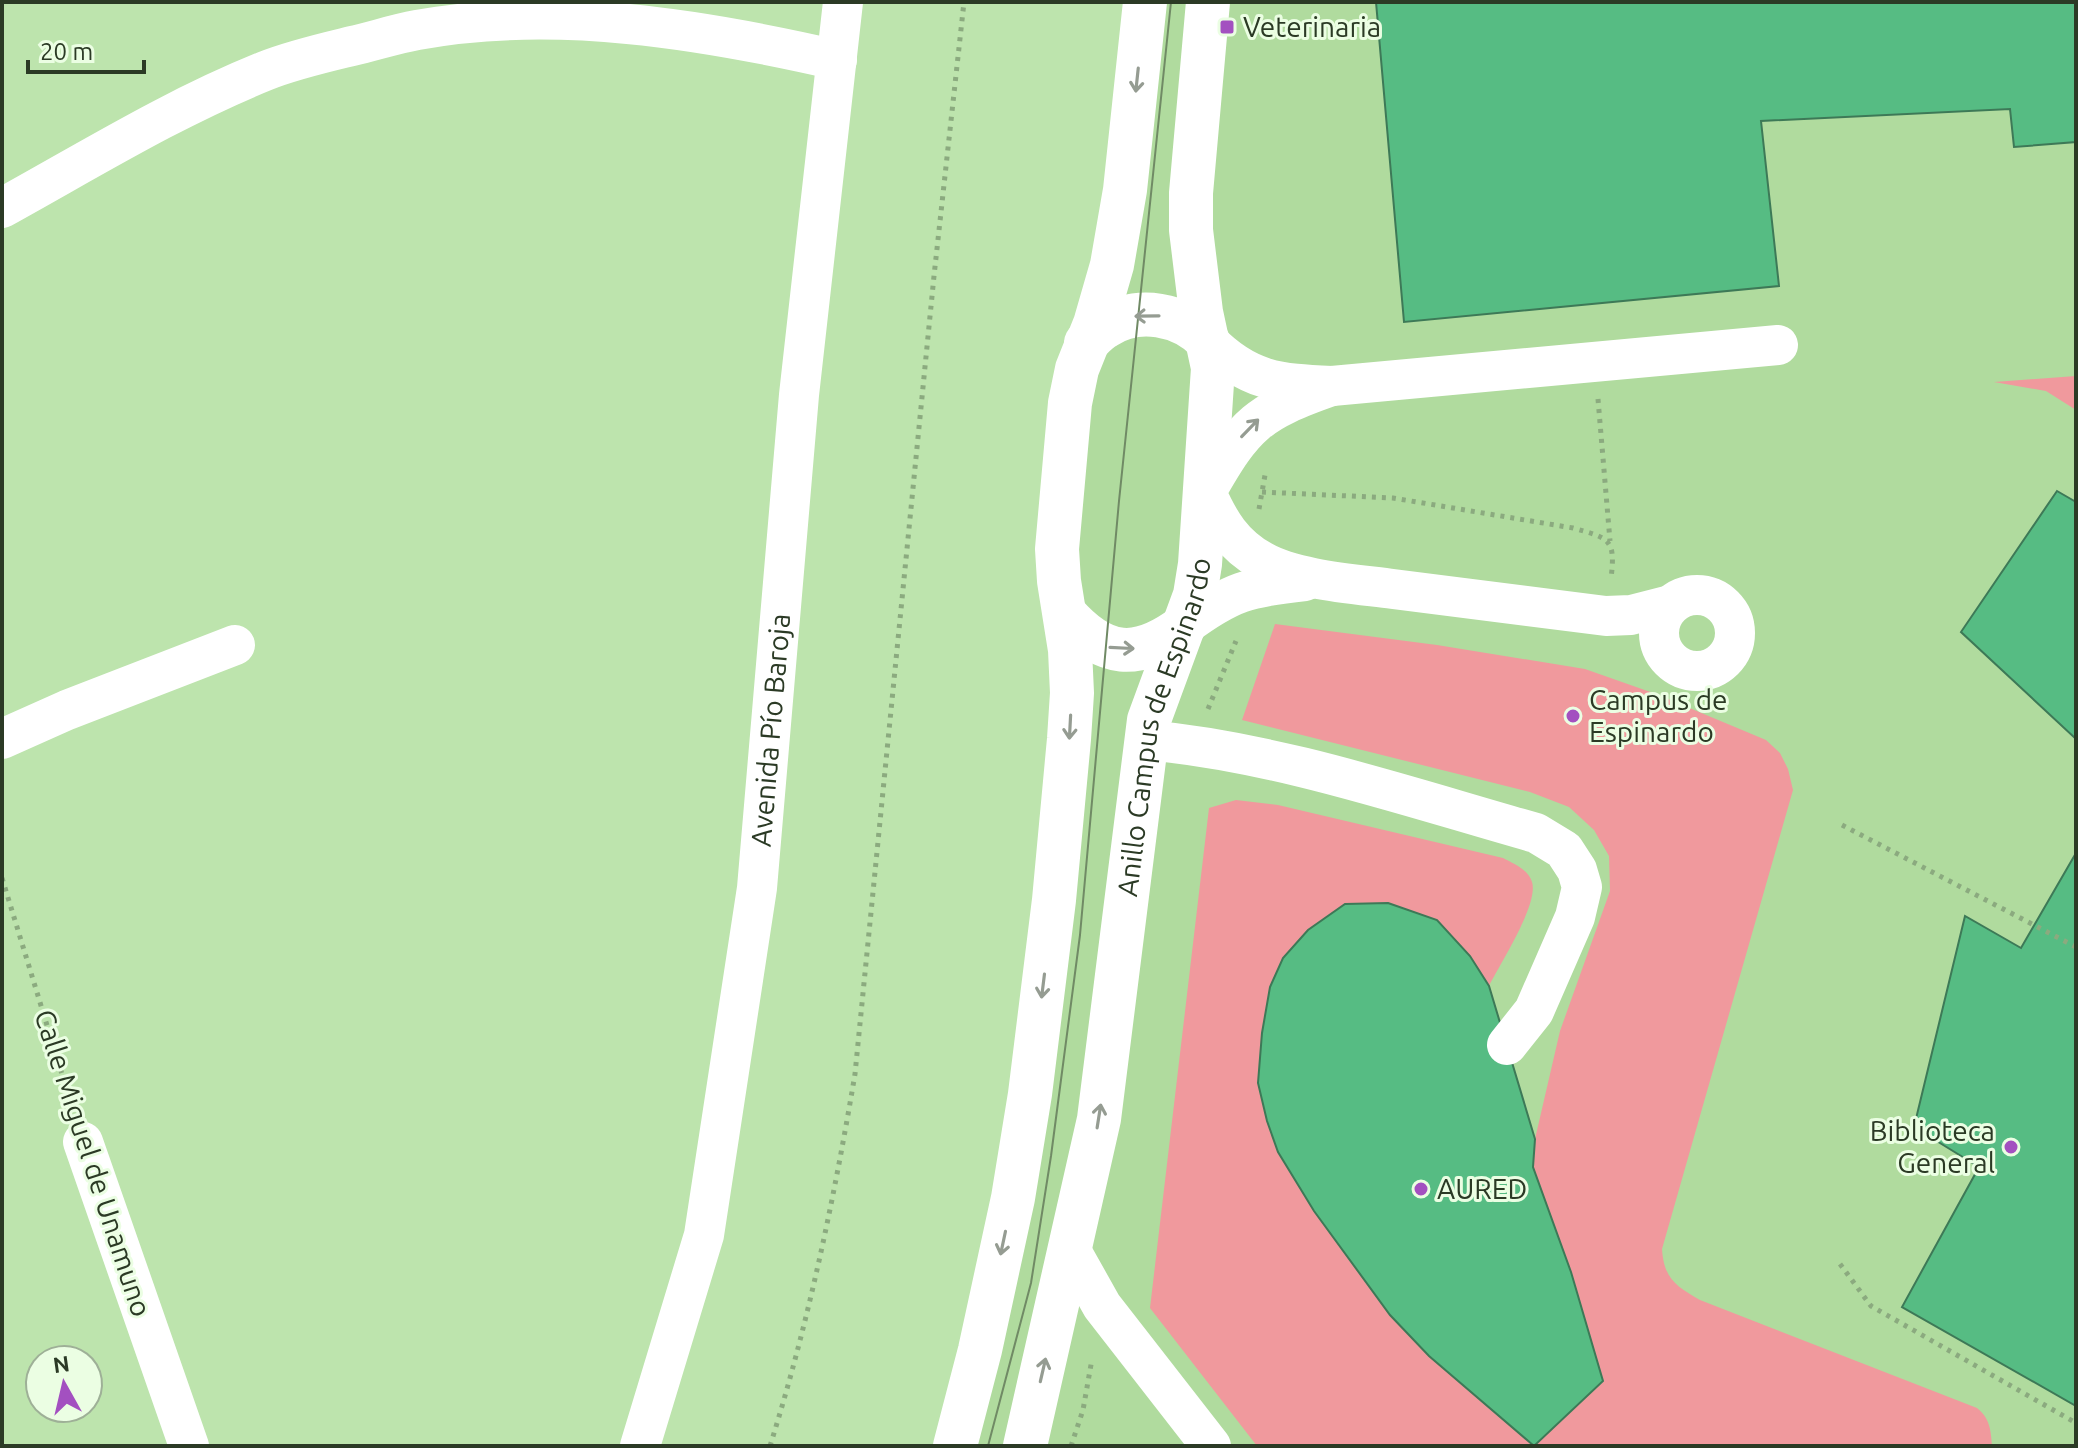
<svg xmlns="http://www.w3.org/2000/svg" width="2078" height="1448" viewBox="0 0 2078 1448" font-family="Ubuntu,sans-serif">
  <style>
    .built { fill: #b0db9e }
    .green { fill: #f0999d }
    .building { fill: #56bc83; stroke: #3d7957; stroke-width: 2 }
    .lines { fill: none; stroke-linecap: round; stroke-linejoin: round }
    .path { stroke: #8baa7f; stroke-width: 5; stroke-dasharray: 4 6; stroke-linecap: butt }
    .minor { stroke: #fff; stroke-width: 40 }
    .major { stroke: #fff; stroke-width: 44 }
    .tram { stroke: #708a65; stroke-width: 2 }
    .oneway { stroke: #959c92 }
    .poi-dot { fill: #a350c0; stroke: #ebfee3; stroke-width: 3 }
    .labels { text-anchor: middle; stroke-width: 6; stroke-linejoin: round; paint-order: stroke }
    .poi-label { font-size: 28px; fill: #2b3a25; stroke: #ebfee3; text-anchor: start }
    .street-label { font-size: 28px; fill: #2b3a25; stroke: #ebfee3 }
  </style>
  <rect width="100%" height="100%" fill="#bde4ad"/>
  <path class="built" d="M1145 2H2076V1446H955L1030 1094 1059 581Z"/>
  <g class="green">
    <path d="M2076 376V410L2046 391 1994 382Z"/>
    <path d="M1275 624 1437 645 1585 669 1656 694 1766 740 1780 753 1788 769 1793 790 1662 1249C1664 1279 1676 1286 1700 1300L1977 1408C1990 1418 1991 1431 1992 1446H1257L1150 1308 1209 808 1236 800 1278 805 1503 858C1514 864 1528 869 1532 882 1539 904 1500 964 1489 986L1470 956 1437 920 1388 903 1345 904 1258 1083 1267 1121 1278 1152 1314 1211 1390 1315 1429 1356 1534 1446 1603 1382 1571 1272 1533 1167 1535 1139 1560 1031 1610 891 1609 856 1594 830 1569 807 1530 792 1242 720Z"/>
  </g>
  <g class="building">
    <path d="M1376 2H2076V142L2014 147 2010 109 1761 121 1779 286 1404 322Z"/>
    <path d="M2057 491 2076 502V739L1961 632Z"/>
    <path d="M2076 853V1406L1902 1307 1979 1167 1914 1127 1965 916 2021 948Z"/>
    <path d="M1388 903 1437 920 1470 956 1489 986 1535 1139 1533 1167 1571 1272 1603 1381 1534 1446 1429 1356 1390 1315 1314 1211 1278 1152 1267 1121 1258 1083 1262 1033 1270 987 1283 958 1308 930 1345 904Z"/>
  </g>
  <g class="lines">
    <g class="path">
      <path d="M1598 399 1610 541"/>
      <path d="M1262 492 1393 498 1573 528C1609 538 1616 539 1611 578"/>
      <path d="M1259 509 1265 475"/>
      <path d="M1208 709 1236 641"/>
      <path d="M1842 825 2076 947"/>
      <path d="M2 878 72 1107"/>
      <path d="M1840 1264 1871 1306 2076 1423"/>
      <path d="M770 1446C808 1325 834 1199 855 1074L934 276 964 2"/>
      <path d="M1071 1446 1083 1410 1092 1359"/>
    </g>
    <g class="minor">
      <path d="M2 208C89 160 173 108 265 71 292 60 323 53 352 46 374 41 395 34 417 30 555 5 702 29 837 60"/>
      <path d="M1208 341C1247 381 1279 384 1332 386L1778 345"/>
      <path d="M1332 386C1258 412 1245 423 1206 492 1219 522 1233 545 1262 561 1295 580 1356 584 1393 589 1464 598 1535 607 1606 616L1631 615 1670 605"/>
      <circle cx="1697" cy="633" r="38"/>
      <path d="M1184 626C1231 591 1249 587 1305 581"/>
      <path d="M2 739 67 710 235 645"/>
      <path d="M1146 740C1278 752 1408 797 1536 833L1564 850 1577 870 1582 887 1575 917 1534 1011 1507 1045"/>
      <path d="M83 1142 189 1446"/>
      <path d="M1070 1249 1102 1306 1211 1446"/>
      <path id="s1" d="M640 1446 704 1235 757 888 799 395 843 2"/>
    </g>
    <g class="major">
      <path d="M1086 343C1092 338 1098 331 1105 327 1138 305 1182 314 1208 341"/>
      <path d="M1065 614C1104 658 1137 661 1184 626"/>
      <path d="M955 1446 980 1350 1013 1198 1030 1094 1054 900 1069 739 1072 693 1070 650 1059 581 1057 549 1070 403 1077 369 1095 324 1112 265 1125 190 1145 2"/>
      <path id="s2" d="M1025 1446 1099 1119 1149 720 1195 595 1200 564 1213 368 1201 312 1191 230V193L1208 2"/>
    </g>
    <path class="tram" d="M988 1446 1031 1283 1051 1156 1080 935 1119 501 1171 2"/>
  </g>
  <defs><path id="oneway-shaft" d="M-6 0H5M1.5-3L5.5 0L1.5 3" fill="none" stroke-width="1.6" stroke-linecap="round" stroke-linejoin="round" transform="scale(2)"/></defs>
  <g class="oneway">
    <use href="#oneway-shaft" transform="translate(1137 80) rotate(96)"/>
    <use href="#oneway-shaft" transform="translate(1147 316) rotate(179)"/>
    <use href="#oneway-shaft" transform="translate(1250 428) rotate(-46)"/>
    <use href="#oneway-shaft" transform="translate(1122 648) rotate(3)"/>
    <use href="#oneway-shaft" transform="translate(1070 727) rotate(93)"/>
    <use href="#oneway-shaft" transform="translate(1043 986) rotate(97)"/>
    <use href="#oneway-shaft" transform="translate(1099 1116) rotate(-81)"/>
    <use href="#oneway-shaft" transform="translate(1003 1243) rotate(102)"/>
    <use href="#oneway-shaft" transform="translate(1043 1370) rotate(-77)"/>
  </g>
  <g class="poi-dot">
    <rect x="1219" y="19" width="16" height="16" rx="4"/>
    <circle cx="1573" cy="716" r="8"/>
    <circle cx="2011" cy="1147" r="8"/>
    <circle cx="1421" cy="1189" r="8"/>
  </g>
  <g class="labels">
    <g class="poi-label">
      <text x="1243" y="37">Veterinaria</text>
      <text x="1589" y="710">Campus de<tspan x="1589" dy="32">Espinardo</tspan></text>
      <text x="1995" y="1141" text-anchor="end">Biblioteca<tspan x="1995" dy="32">General</tspan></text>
      <text x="1437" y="1199">AURED</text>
    </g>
    <g class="street-label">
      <text dy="10" stroke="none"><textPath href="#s2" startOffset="734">Anillo Campus de Espinardo</textPath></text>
      <text dy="10" stroke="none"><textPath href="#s1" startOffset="730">Avenida Pío Baroja</textPath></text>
      <text transform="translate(93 1163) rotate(72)" y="10">Calle Miguel de Unamuno</text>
    </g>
  </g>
  <rect width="2078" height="1448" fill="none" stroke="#2b3a25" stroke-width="8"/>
  <g transform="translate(64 1384) rotate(352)"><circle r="38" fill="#ebfee3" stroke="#9eb097" stroke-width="2"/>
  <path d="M0-6L14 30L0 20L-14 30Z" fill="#a350c0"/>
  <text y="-12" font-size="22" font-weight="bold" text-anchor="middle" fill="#2b3a25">N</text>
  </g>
  <path d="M28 60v12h116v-12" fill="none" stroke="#2b3a25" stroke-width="4"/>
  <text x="40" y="60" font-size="24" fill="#2b3a25" stroke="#ebfee3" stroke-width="6" paint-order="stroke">20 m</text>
</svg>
